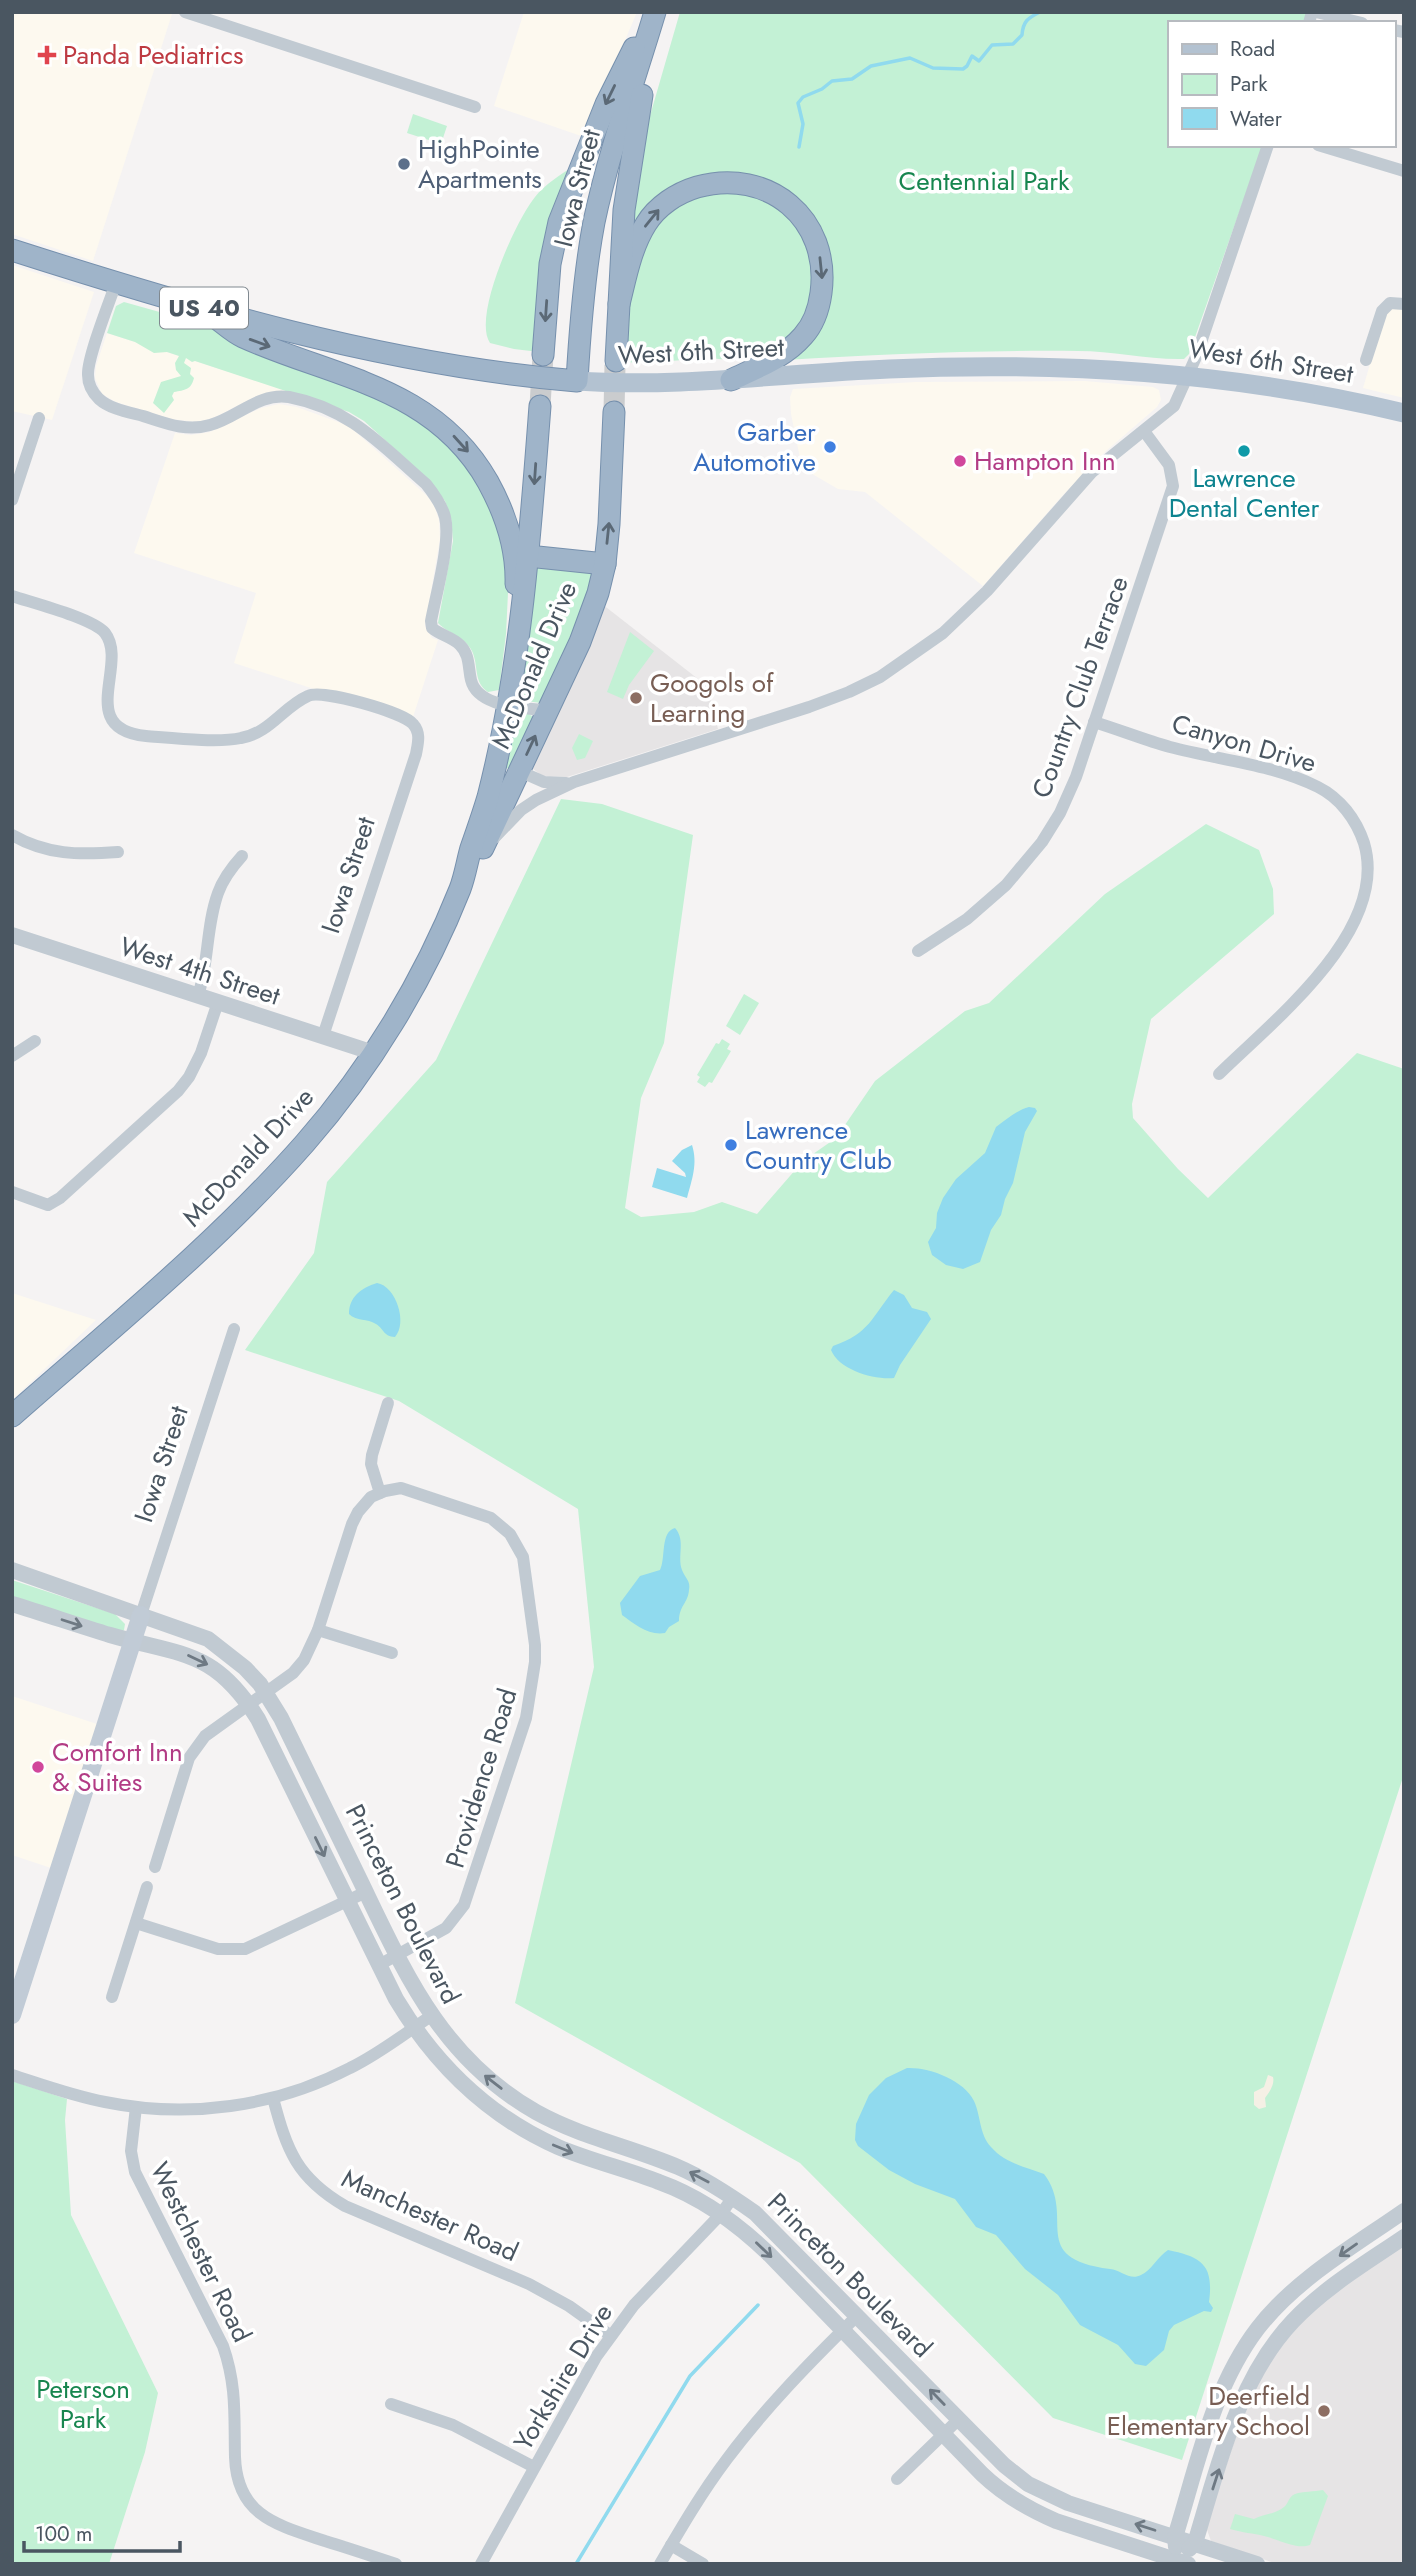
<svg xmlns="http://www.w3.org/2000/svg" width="1416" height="2576" viewBox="0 0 1416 2576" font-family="Jost,sans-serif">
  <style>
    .commercial { fill: #fdf9ef }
    .education { fill: #e6e4e5 }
    .green { fill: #c3f1d5 }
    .sand { fill: #f5f0e5 }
    .water { fill: #90daee }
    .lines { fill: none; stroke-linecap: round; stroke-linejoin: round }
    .stream { stroke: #90daee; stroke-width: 3.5 }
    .trunk-tunnel { stroke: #caccce; stroke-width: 21; stroke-dasharray: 21 10; stroke-linecap: butt }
    .trunk-casing { stroke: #7690ad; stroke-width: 23 }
    .minor { stroke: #c1cad2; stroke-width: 12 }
    .tertiary { stroke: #c1cad2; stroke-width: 16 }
    .secondary { stroke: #c1cbd6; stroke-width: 18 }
    .primary { stroke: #b3c2d1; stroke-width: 19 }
    .trunk { stroke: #9fb4c9; stroke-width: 21 }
    .oneway { stroke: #5b6976 }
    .oneway2 { stroke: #6e7983 }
    .health-dot { fill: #e0444e; stroke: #fff; stroke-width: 2.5 }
    .service-dot { fill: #5c6f8a; stroke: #fff; stroke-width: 2.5 }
    .shop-dot { fill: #3f7fe0; stroke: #fff; stroke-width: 2.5 }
    .culture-dot { fill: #0f9aa8; stroke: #fff; stroke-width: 2.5 }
    .hotel-dot { fill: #d1479c; stroke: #fff; stroke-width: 2.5 }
    .education-dot { fill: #8d6e63; stroke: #fff; stroke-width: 2.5 }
    .labels { text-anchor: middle; stroke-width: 7; stroke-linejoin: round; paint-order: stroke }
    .shield { fill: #fff; stroke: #808990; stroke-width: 2 }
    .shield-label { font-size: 24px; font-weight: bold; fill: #4a5661 }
    .health-label { font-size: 26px; fill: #be3a42; stroke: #fff; text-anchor: start }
    .service-label { font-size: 26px; fill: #4e5e75; stroke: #fff; text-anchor: start }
    .park-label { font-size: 26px; fill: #17864f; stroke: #fff }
    .street-label { font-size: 26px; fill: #4a5661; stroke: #fff }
    .shop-label { font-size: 26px; fill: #366cbe; stroke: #fff; text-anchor: end }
    .hotel-label { font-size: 26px; fill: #b23c85; stroke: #fff; text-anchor: start }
    .culture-label { font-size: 26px; fill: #0d838f; stroke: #fff }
    .education-label { font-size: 26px; fill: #785e54; stroke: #fff; text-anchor: start }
  </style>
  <rect width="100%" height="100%" fill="#f5f3f3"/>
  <g class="commercial">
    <path d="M12 12 172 14 93 261 12 234Z"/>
    <path d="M524 12H637L584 137 494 106Z"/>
    <path d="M12 265 94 292 52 420 12 411Z"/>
    <path d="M1390 307 1404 308V398L1363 388 1382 323Z"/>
    <path d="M107 333 292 392 259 395 213 418 197 422 171 419 116 402 102 394 95 378 96 366Z"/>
    <path d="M1085 381 1153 387 1159 390 1161 400 1157 407 1106 451 1062 496 983 586 865 492 838 489 802 468 791 414 790 397 793 389 916 382Z"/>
    <path d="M279 404 297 407 349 426 426 495 434 505 439 520 440 539 425 626 432 638 438 640 413 717 314 689 234 663 256 593 134 553 175 433 191 435 210 432 261 408Z"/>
    <path d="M12 1293 96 1320 12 1400Z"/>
    <path d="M12 1696 97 1724 51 1868 12 1855Z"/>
  </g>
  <g class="education">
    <path d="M602 604 707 686 718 729 567 777 542 776 532 768Z"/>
    <path d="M1404 2243V2564H1277L1211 2541 1206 2527 1239 2427 1250 2396 1281 2344 1319 2304Z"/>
  </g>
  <g class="green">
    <path d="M680 12H1308L1304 23H1169V145H1263L1189 354 1184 359C1149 360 1113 351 1078 351 980 350 883 354 785 360L800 347 822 239 736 177 638 226 629 228 645 133Z"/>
    <path d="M413 114 447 126 441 144 407 133Z"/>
    <path d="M573 166 539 352 514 349 490 343C472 317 516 220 535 197 545 184 561 175 573 166Z"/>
    <path d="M723 191 756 195 781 209 803 234 816 282 803 328 783 344 760 355 731 360 707 358 646 363 622 362C629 306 630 224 691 199 701 195 713 194 723 191Z"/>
    <path d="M124 302 188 320 359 384 446 439 490 500 509 572 506 634 499 690 488 692C473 682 479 666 472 651 464 636 449 634 438 623L453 541 451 518 445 501 427 478 364 421 349 412 195 361 192 362 186 358 184 363 191 368 190 374 194 378C191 390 185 390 174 392L172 396 174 400 164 413 153 403 161 382 181 376 176 370 175 363 179 356 167 352 154 353 135 342 107 333 116 306Z"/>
    <path d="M536 567 595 573 587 603 541 703 518 700Z"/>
    <path d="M630 632 654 651 629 685 623 699 607 692Z"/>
    <path d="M514 713 529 714 533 717 516 767 502 769Z"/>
    <path d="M579 734 593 741 585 758 577 760 572 748Z"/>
    <path d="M561 799 602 804 693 835 664 1043 641 1098 625 1208 641 1217 694 1212 722 1202 757 1214 803 1161 836 1138 875 1081 965 1011 989 1003 1105 894 1206 824 1259 850 1273 889 1274 914 1151 1019 1132 1104 1133 1118 1178 1169 1208 1198 1357 1053 1404 1069V1774L1182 2460 1053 2418 800 2163 515 2003 594 1667 578 1509 399 1401 245 1350 314 1253 327 1182 436 1060Z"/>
    <path d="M744 994 759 1003 740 1035 726 1026Z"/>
    <path d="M722 1039 730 1044 727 1049 731 1051 712 1083 709 1082 705 1087 697 1082 700 1077 697 1075 716 1043 719 1044Z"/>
    <path d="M12 1580 115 1614 125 1624 124 1630 122 1632 12 1597Z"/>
    <path d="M12 2081 67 2099 65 2120 71 2215 158 2393 145 2452 109 2564H12Z"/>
    <path d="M1323 2490 1328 2496 1310 2545C1296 2550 1278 2539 1264 2536 1253 2533 1243 2533 1230 2529L1235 2514 1254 2519C1264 2514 1276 2514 1284 2507 1289 2503 1288 2497 1295 2494 1303 2491 1314 2492 1323 2490Z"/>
  </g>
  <path class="sand" d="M1268 2075 1273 2077C1275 2084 1269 2093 1265 2098L1266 2107 1259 2109 1254 2105V2092L1264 2087Z"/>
  <g class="water">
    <path d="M1029 1107 1035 1108 1037 1111 1025 1132 1013 1183 1005 1199 1001 1215 991 1230 980 1262 963 1269 946 1265 932 1255 928 1242 936 1228 937 1213 943 1198 956 1179 985 1153 996 1127C1006 1120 1017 1110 1029 1107Z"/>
    <path d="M692 1145C698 1164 692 1179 687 1198L652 1187 657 1168 686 1177 685 1173 672 1161 682 1150Z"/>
    <path d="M377 1283C396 1286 408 1323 395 1337 383 1336 385 1330 376 1324 367 1318 357 1322 349 1314 349 1297 361 1288 377 1283Z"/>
    <path d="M894 1290 904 1295 912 1308 927 1312 931 1319 900 1365 894 1378C874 1380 839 1370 831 1350L833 1346C870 1333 871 1318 894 1290Z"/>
    <path d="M675 1528C686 1540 677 1556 682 1570 685 1578 691 1581 689 1590 688 1603 679 1606 679 1621L669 1627 665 1633C649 1636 634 1624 622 1615L620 1603 640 1576 660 1570C666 1558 660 1532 675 1528Z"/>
    <path d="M907 2068C929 2067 964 2080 974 2101 981 2116 979 2134 991 2147 1005 2163 1025 2167 1044 2174 1077 2217 1026 2258 1110 2269 1121 2270 1130 2281 1141 2275 1151 2271 1158 2256 1168 2250 1202 2257 1214 2265 1209 2302L1213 2308 1211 2312 1204 2311 1174 2325 1169 2331 1164 2350 1146 2366 1135 2364 1118 2345 1080 2325 1058 2295 1025 2269 996 2235 976 2227 955 2199 915 2184 889 2170 858 2146 855 2140 856 2124 869 2095 886 2078Z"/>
  </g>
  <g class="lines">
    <g class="stream">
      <path d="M799 147 803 124 798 103 803 97 822 89 832 81 852 79 871 66 910 58 933 68 963 69 967 66 972 56 979 61 992 45 1013 44 1022 35C1023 21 1028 18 1040 12"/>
      <path d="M576 2564 690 2376 758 2305"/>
    </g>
    <g class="trunk-tunnel">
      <path d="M540 406 543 355"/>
      <path d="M614 412 615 365"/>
    </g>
    <g class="trunk-casing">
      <g id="trunk">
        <path d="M12 250C196 309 384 365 577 381 580 328 584 275 594 222 609 151 634 82 655 12"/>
        <path d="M619 304C626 276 631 248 646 224 657 206 677 193 697 187 768 167 831 219 821 293 819 308 813 325 803 336 784 358 756 368 731 380"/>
        <path d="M212 315C222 322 232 332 243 337 334 378 434 386 488 482 505 513 517 549 516 584"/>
        <path d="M543 355 550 264 559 222 606 104 634 48"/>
        <path d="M616 361 624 210 642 95"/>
        <path d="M528 556 605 564"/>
        <path d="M483 848 580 642 598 593 605 564 609 524 614 412"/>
        <path d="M12 1416C112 1328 217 1243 305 1143 370 1069 424 980 460 889 465 876 467 862 471 848 477 831 483 814 488 797 521 669 530 537 540 406"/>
      </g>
    </g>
    <g class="minor">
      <path d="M185 12 475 107"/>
      <path d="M1316 12 1362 23"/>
      <path d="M1309 23 1312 12"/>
      <path d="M1393 30 1404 32"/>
      <path d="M1318 145 1404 171"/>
      <path d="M116 283C109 303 87 358 88 375 88 384 92 392 99 399 110 409 128 412 143 416 165 423 186 432 210 425 237 418 259 392 289 397 351 409 381 445 426 484 434 494 442 505 445 517 451 542 436 594 431 621L432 628C440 635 452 637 460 645 470 655 468 667 471 680 478 708 524 707 547 711"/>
      <path d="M1366 360 1382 311 1390 303 1404 304"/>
      <path d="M12 500 39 418"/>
      <path d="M12 596C33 603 92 618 105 633 129 664 75 729 146 736 172 738 217 743 241 738 270 733 283 707 308 696 322 689 403 712 413 724 421 733 418 743 416 754L323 1036"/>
      <path d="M1094 722C1120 730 1145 740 1170 747 1219 760 1272 764 1318 787 1340 798 1356 819 1364 843 1390 930 1274 1020 1219 1074"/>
      <path d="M514 772 519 771 544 782 566 783"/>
      <path d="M12 835C47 855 79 855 118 852"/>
      <path d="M494 838 521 810 536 800 574 782 809 707 849 692 880 677 943 633 987 591 1092 472 1174 406 1196 357 1268 145"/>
      <path d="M918 951 967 919 1006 885 1042 842 1060 813 1076 777 1173 486 1169 465 1144 431"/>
      <path d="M198 996C209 962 206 926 218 893 223 879 232 867 242 856"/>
      <path d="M12 1056 35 1041"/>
      <path d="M12 1192 48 1205 60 1198 178 1091 189 1077 201 1053 218 1002"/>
      <path d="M380 1493 371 1464 372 1455 388 1403"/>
      <path d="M141 1615 234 1329"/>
      <path d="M318 1630 392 1653"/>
      <path d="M155 1867 189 1758 205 1736 293 1673 304 1660 318 1630 352 1524 358 1512 371 1497 385 1491 401 1488 491 1518 510 1534 523 1557 535 1645V1662L526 1718 464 1905 446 1928 379 1965"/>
      <path d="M136 1923 218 1949H245L366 1892"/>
      <path d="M112 1997 147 1887"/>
      <path d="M12 2075C43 2085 73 2096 105 2102 188 2119 275 2107 350 2068 379 2054 404 2034 431 2016"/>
      <path d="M273 2098C287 2151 297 2178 345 2206L529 2284 569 2306 611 2336"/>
      <path d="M136 2107 131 2151 135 2172 223 2346C237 2386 234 2417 235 2457 237 2516 277 2525 325 2541 348 2548 372 2556 396 2564"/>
      <path d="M391 2404 453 2425 534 2467"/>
      <path d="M897 2479 959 2419"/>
      <path d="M671 2545 703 2564"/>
      <path d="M481 2564 596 2357 634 2305 721 2214 733 2197"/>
      <path d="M660 2564C681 2528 702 2492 727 2459 766 2407 811 2361 858 2315"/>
    </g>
    <g class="tertiary">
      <path d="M12 935 374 1053"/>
      <path d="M12 1570 208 1639 245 1668 260 1684 281 1718C307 1772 334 1826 360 1880 405 1973 441 2058 536 2112 581 2137 631 2147 678 2167 706 2179 731 2196 755 2213L1004 2465 1028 2484 1068 2503 1257 2564"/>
      <path d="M12 1604C45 1614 77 1625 110 1635 182 1656 214 1649 258 1719L396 1999C435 2064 488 2116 558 2147 591 2161 626 2169 659 2182 701 2197 738 2224 770 2255L982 2474C1004 2495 1028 2509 1056 2521L1188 2564"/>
      <path d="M1176 2547 1175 2537C1197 2467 1212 2388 1258 2328 1296 2279 1354 2246 1404 2211"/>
      <path d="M1189 2549 1195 2543C1218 2468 1237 2380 1293 2321 1325 2287 1366 2263 1404 2237"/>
    </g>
    <path class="secondary" d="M12 2015 141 1615"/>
    <path class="primary" d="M577 381C681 388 784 373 889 369 1063 361 1234 372 1404 413"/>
    <use href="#trunk" class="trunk"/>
  </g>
  <defs><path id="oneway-shaft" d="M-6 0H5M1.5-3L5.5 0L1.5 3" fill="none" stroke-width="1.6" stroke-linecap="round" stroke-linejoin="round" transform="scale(1.75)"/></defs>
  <g class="oneway">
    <use href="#oneway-shaft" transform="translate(610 95) rotate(116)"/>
    <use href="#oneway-shaft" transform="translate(652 218) rotate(-51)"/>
    <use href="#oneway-shaft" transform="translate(821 268) rotate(84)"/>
    <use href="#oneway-shaft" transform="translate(546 311) rotate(94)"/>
    <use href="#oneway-shaft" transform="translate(260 343) rotate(20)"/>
    <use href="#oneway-shaft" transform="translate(461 444) rotate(48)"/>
    <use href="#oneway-shaft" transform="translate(535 474) rotate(94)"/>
    <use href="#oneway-shaft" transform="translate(608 533) rotate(-84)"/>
    <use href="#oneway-shaft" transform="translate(531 745) rotate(-65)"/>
  </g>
  <g class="oneway2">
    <use href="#oneway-shaft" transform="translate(72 1623) rotate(18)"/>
    <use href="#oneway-shaft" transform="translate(198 1660) rotate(25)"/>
    <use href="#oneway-shaft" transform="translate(320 1847) rotate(64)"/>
    <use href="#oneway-shaft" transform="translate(493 2082) rotate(-142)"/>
    <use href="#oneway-shaft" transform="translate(563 2149) rotate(22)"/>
    <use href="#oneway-shaft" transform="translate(699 2177) rotate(-152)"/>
    <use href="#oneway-shaft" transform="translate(764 2250) rotate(44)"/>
    <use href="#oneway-shaft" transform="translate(1348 2250) rotate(145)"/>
    <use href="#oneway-shaft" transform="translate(937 2397) rotate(-134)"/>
    <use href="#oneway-shaft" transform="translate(1216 2479) rotate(-72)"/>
    <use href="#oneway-shaft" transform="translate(1145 2527) rotate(-162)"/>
  </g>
  <path class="health-dot" d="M43.5 44.5h7v7h7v7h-7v7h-7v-7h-7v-7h7z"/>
  <circle class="service-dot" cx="404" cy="164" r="7"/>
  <g class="shop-dot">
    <circle cx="830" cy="447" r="7"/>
    <circle cx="731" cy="1145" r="7"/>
  </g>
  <circle class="culture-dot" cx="1244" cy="451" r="7"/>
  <g class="hotel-dot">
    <circle cx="960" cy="461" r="7"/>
    <circle cx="38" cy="1767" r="7"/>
  </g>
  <g class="education-dot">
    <circle cx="636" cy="698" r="7"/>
    <circle cx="1324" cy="2411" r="7"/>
  </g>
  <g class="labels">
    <rect class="shield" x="160" y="287.5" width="88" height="41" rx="5"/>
    <g class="shield-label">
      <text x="204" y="316">US 40</text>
    </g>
    <g class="health-label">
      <text x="63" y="64">Panda Pediatrics</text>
    </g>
    <g class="service-label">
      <text x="418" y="158">HighPointe<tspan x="418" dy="30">Apartments</tspan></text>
    </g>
    <g class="park-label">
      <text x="984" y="190">Centennial Park</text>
      <text x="83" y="2398">Peterson<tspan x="83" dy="30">Park</tspan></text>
    </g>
    <g class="street-label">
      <text transform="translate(577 188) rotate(-76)" y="9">Iowa Street</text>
      <text transform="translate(701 351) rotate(-3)" y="9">West 6th Street</text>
      <text transform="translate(1271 361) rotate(9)" y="9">West 6th Street</text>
      <text transform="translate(534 665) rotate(-67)" y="9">McDonald Drive</text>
      <text transform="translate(1080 687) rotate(-70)" y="9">Country Club Terrace</text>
      <text transform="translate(1244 743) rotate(16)" y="9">Canyon Drive</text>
      <text transform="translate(348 875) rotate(-72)" y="9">Iowa Street</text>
      <text transform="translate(200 971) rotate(18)" y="9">West 4th Street</text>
      <text transform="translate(248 1157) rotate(-47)" y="9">McDonald Drive</text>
      <text transform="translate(161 1464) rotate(-72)" y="9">Iowa Street</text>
      <text transform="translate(481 1778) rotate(-73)" y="9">Providence Road</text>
      <text transform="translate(403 1904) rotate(63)" y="9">Princeton Boulevard</text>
      <text transform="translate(430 2215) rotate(24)" y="9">Manchester Road</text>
      <text transform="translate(201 2252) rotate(64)" y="9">Westchester Road</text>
      <text transform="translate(850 2275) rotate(45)" y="9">Princeton Boulevard</text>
      <text transform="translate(563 2377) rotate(-59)" y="9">Yorkshire Drive</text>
    </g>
    <g class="shop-label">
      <text x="816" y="441">Garber<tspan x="816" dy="30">Automotive</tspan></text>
      <text x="745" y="1139" text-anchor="start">Lawrence<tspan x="745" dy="30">Country Club</tspan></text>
    </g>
    <g class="hotel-label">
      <text x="974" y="470">Hampton Inn</text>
      <text x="52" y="1761">Comfort Inn<tspan x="52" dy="30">&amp; Suites</tspan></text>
    </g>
    <g class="culture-label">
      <text x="1244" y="487">Lawrence<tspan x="1244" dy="30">Dental Center</tspan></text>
    </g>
    <g class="education-label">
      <text x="650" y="692">Googols of<tspan x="650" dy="30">Learning</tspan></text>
      <text x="1310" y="2405" text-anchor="end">Deerfield<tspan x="1310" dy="30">Elementary School</tspan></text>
    </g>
  </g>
  <rect width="1416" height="2576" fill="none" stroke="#4a5661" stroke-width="28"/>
  <rect x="1168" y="21" width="228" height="126" fill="#ffffff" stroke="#b7bbc0" stroke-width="2"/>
  <rect x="1182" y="44" width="35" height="10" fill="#b3c2d1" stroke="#b7bbc0" stroke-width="2"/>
  <text x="1230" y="56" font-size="21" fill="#4a5661">Road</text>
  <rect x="1182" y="74" width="35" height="21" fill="#c3f1d5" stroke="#b7bbc0" stroke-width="2"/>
  <text x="1230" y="91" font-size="21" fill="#4a5661">Park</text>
  <rect x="1182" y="108" width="35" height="21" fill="#90daee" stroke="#b7bbc0" stroke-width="2"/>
  <text x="1230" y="126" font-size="21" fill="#4a5661">Water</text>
  <path d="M24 2541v10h156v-10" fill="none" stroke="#4a5661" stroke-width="3.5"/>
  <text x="35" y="2541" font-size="21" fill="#4a5661" stroke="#ffffff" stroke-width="5" paint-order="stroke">100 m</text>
</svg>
